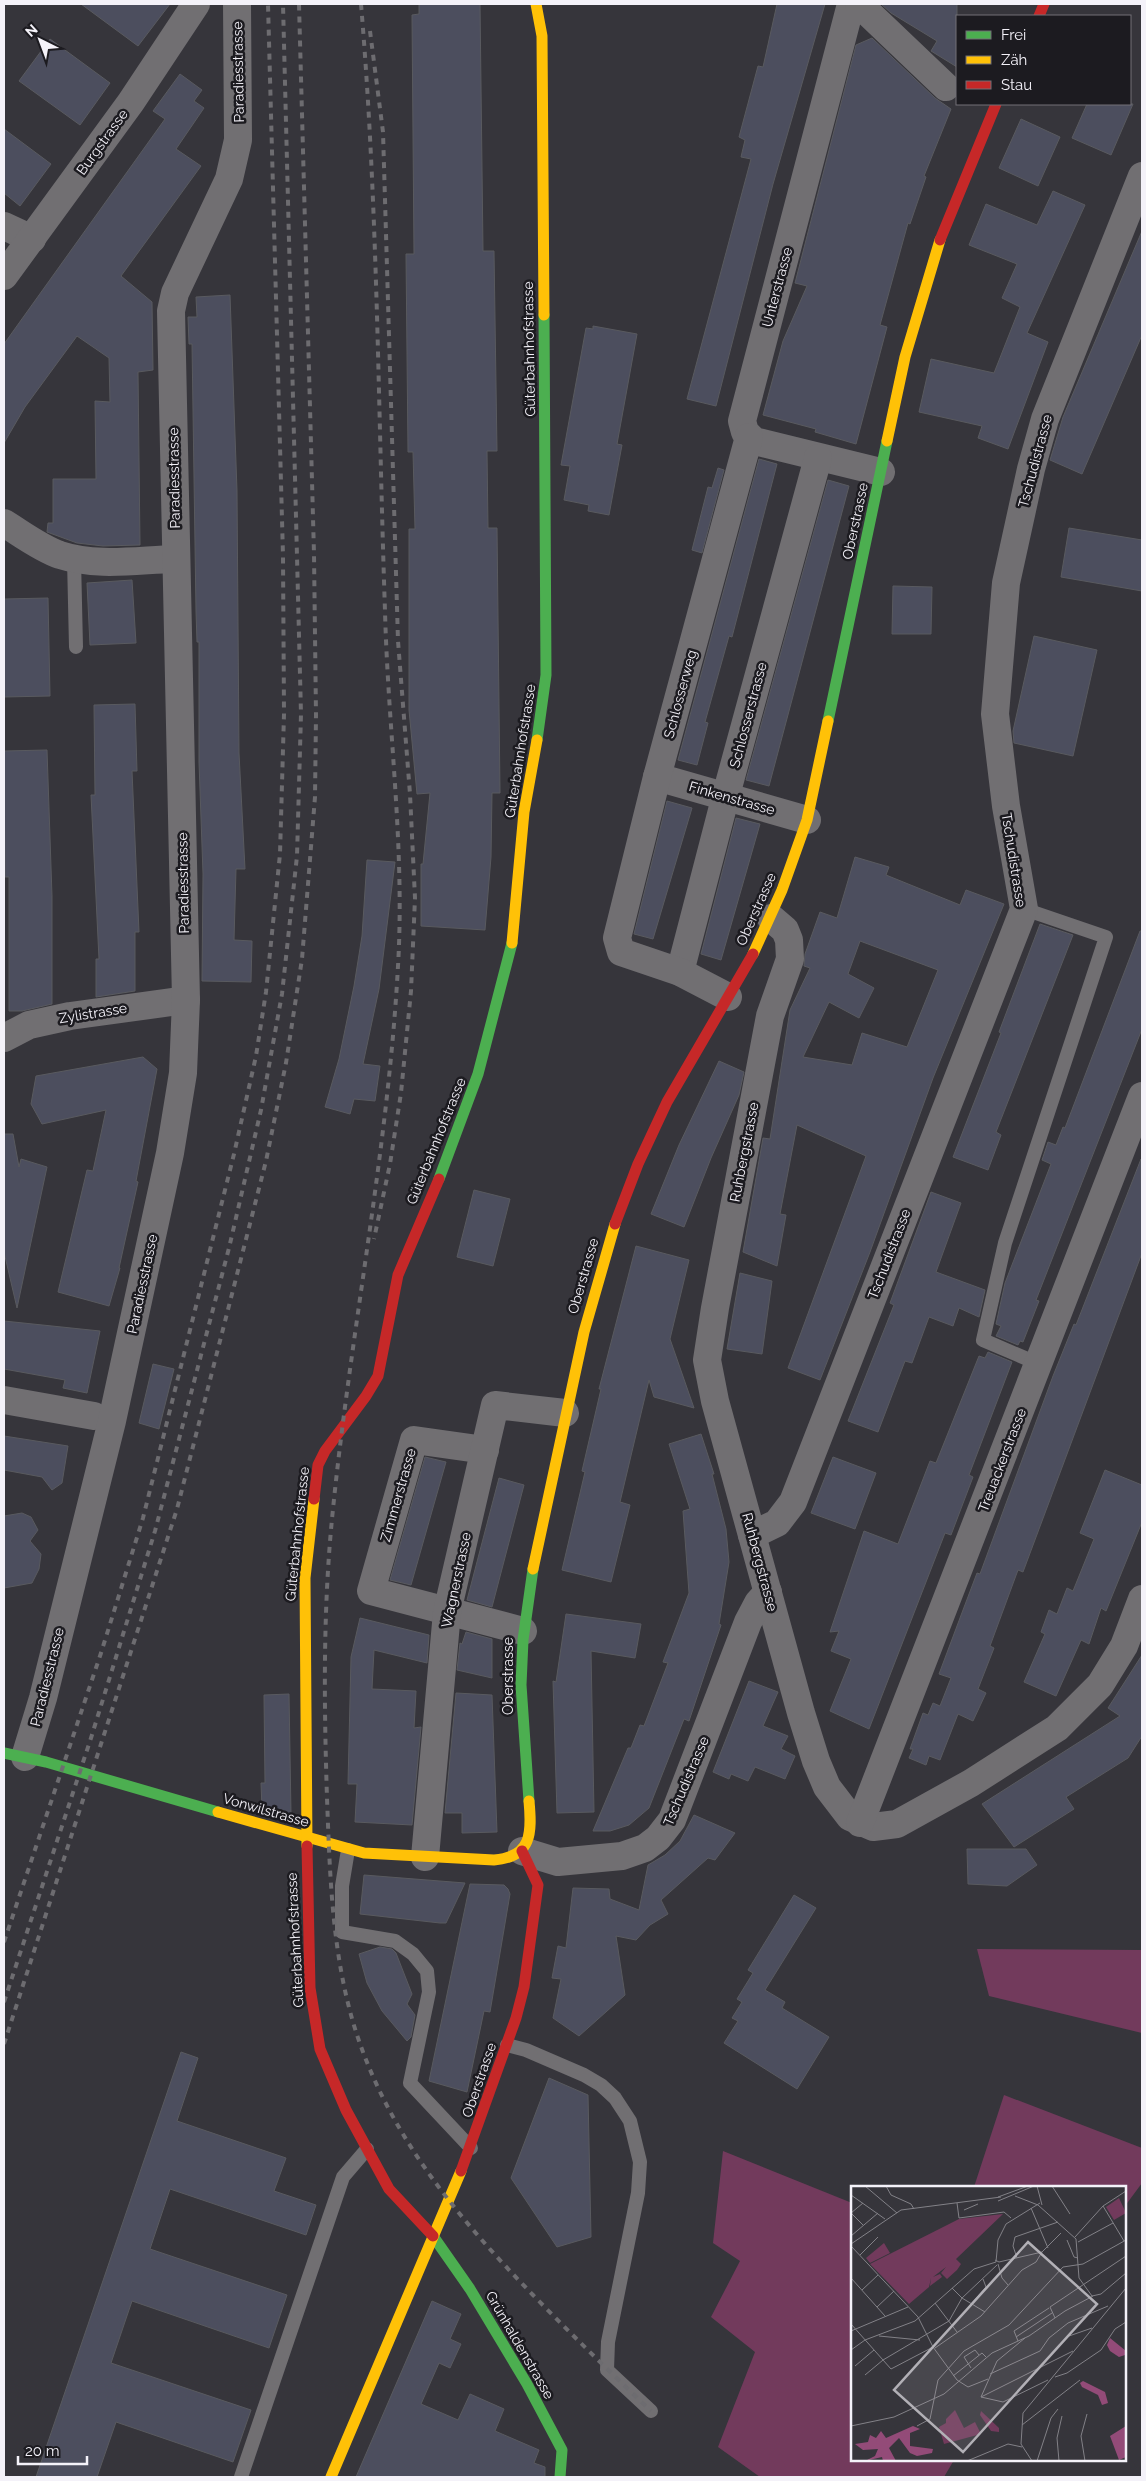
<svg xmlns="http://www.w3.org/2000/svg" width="1146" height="2481" viewBox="0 0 1146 2481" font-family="Raleway,sans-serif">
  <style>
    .green { fill: #723a5c }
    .building { fill: #4c4e5e; stroke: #595a5f; fill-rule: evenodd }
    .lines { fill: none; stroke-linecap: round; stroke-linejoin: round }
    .lane { stroke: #716f72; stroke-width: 14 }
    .street { stroke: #716f72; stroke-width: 28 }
    .fast { stroke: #4caf50; stroke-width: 11 }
    .slow { stroke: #ffc107; stroke-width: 11 }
    .jam { stroke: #c62828; stroke-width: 11 }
    .rail { stroke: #6d6c70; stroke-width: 4; stroke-dasharray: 6 6; stroke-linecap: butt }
    .labels { text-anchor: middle; stroke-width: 5; stroke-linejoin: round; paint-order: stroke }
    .street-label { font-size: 14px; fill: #f4f2f9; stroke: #1c1b20 }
    .inset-road { fill: none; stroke: #828187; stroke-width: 1 }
    .view { fill: #b2b0b6; fill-opacity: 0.15; stroke: #b2b0b6; stroke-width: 2.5 }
    .inset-edge { fill: none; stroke: #f4f2f9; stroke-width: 2.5 }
  </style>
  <rect width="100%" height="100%" fill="#36353b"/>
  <g class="green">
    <path d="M977 1949 1142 1950V2033L989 1996Z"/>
    <path d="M1004 2095 1142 2148V2183L1125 2206V2187H974Z"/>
    <path d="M723 2151 852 2203V2460H954L944 2477H760L718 2447 755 2352 711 2317 740 2261 713 2243Z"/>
  </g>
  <g class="building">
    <path d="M81 4H170L138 46Z"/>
    <path d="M419 4H480L483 251H494L497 451H487L488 528H497L500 793H492L491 857 485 930 421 926V864H423L430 793 417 794 409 710V529H415L413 452H408L406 254H414L412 15 419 14Z"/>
    <path d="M777 4H825L773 184 716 406 687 399 751 159 741 157 745 140 739 137 758 66 763 67Z"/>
    <path d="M881 4H957V67L931 51 937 41 891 13Z"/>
    <path d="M872 38 935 98 951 109 924 176 926 177 910 224 908 223 880 325 887 327 856 444 815 432 816 429 763 415 783 341 807 286 795 283 856 45Z"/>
    <path d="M50 39 110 83 80 125 19 81Z"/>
    <path d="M180 74 202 90 194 101 204 108 176 149 201 166 121 276 152 302 153 370 138 372 140 545 103 546 77 543 47 532 48 523H53V479H96L95 401 110 402 109 358 77 336 25 407 4 443V344L165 119 153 111Z"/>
    <path d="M1087 104H1133L1111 155 1072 138Z"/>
    <path d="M1021 119 1060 137 1038 186 999 168Z"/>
    <path d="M4 129 51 164 20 206 4 193Z"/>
    <path d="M1053 191 1085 205 1027 333 1048 342 1008 449 978 438 982 426 919 412 931 359 994 373 1020 307 1002 298 1017 264 969 245 986 204 1037 225Z"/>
    <path d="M1142 231V335L1082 474 1050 460 1063 417Z"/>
    <path d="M230 295 237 491 239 753 245 869H236L234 940 252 941 251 982 202 981 203 874 199 762V642H197L196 611 192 344H189L188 317H197L196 297Z"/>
    <path d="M593 326 637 334 617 444 622 445 609 515 588 511 589 505 564 500 570 466 561 465 586 328 593 329Z"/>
    <path d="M759 459 777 464 732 637 729 636 705 722 708 723 697 765 678 760Z"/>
    <path d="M718 468 724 470 702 553 692 550 708 487 712 488Z"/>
    <path d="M828 480 849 486 769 786 746 780Z"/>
    <path d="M1069 528 1142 540V591L1061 577Z"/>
    <path d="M132 580 136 643 90 645 87 583Z"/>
    <path d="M893 586 932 587 931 634H892Z"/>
    <path d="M48 598 50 696 4 697V599Z"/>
    <path d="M1034 636 1097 650 1073 756 1014 743 1013 731Z"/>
    <path d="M135 704 137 771H132L139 932H135V991L96 997V959H99L91 795H95L94 705Z"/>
    <path d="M47 750 52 896V1004L22 1011H9V877H5L4 751Z"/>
    <path d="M667 801 692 808 653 939 634 934Z"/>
    <path d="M736 818 760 824 721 960 701 954Z"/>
    <path d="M855 857 889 867 886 875 960 905 966 890 1004 904 933 1078 870 1252 820 1380 788 1368 866 1156 797 1125 780 1214 786 1215 777 1266 743 1252 763 1138 770 1139 790 1010 810 968 804 966 805 954 820 912 837 918ZM860 941 938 970 907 1047 862 1033 852 1065 803 1057 829 1002 859 1018 874 988 848 974Z"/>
    <path d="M367 860 395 862 379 989 363 1064 380 1066 375 1101 354 1099 350 1114 325 1107 339 1059 354 986 362 936Z"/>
    <path d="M1040 924 1073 935 996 1132 1001 1135 988 1170 953 1157 1001 1033 999 1032Z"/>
    <path d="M1140 931H1142V1029L1036 1300 1039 1301 1023 1342 1020 1341 1018 1345 996 1336 1001 1326 996 1324 1005 1283 1051 1164 1042 1160 1048 1142 1056 1145 1063 1127 1065 1128Z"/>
    <path d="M143 1057 157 1069 136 1181 138 1182 119 1268H120L109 1306 58 1292 87 1170 93 1171 106 1110 42 1124 31 1104 36 1076Z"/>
    <path d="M719 1061 744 1072 739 1095 711 1158 684 1227 651 1214 679 1145Z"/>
    <path d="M4 1134H13L19 1167 21 1159 47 1167 17 1308 4 1252Z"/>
    <path d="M1141 1159 1142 1253 1023 1572 1018 1570 990 1646 994 1648 978 1689 986 1693 973 1721 958 1714 940 1760 929 1756 926 1765 909 1758 913 1749H910L923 1713 928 1715 933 1703 940 1706 951 1678 939 1674 963 1610 977 1573 980 1574 1053 1376 1074 1324 1076 1325Z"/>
    <path d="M474 1190 510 1199 493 1266 457 1257Z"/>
    <path d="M931 1192 961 1203 936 1272 985 1290 979 1317 959 1308 953 1326 929 1317 912 1363 905 1361 878 1432 848 1421 894 1305 890 1303Z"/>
    <path d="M636 1246 689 1260 670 1339 694 1408 654 1397 649 1380 620 1502 630 1505 611 1582 562 1570 585 1472 582 1471 601 1389H599Z"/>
    <path d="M740 1273 772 1281 762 1354 727 1349Z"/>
    <path d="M4 1321 100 1331 87 1393 63 1388 65 1380 4 1369Z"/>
    <path d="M988 1352 1012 1362 969 1475 973 1477 951 1535 945 1533 869 1729 830 1711 851 1659 831 1651 839 1631 830 1632 864 1531 898 1544 930 1461 936 1463 979 1356 985 1358Z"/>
    <path d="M153 1364 174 1369 159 1429 139 1423Z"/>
    <path d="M701 1434 714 1474H712L726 1529 729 1562 719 1624 721 1625 689 1721 684 1719 649 1808 629 1825 610 1831H593L628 1748H631L640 1725 644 1726 668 1663 663 1662 689 1593 683 1511 690 1509 669 1444Z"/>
    <path d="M4 1436 68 1446 62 1483 52 1490 42 1477 4 1470Z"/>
    <path d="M425 1457 446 1462 411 1585 390 1580Z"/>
    <path d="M833 1457 876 1473 855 1529 811 1513Z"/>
    <path d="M1105 1470 1142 1485V1522L1106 1611 1101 1608 1089 1644 1081 1640 1056 1696 1024 1682 1045 1634 1041 1632 1049 1610 1057 1614 1067 1588 1073 1591 1094 1539 1080 1533Z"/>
    <path d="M499 1478 524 1485 492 1607 467 1600Z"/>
    <path d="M22 1513 31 1517 38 1530 30 1541 41 1554 39 1569 32 1583 4 1588V1516Z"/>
    <path d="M566 1614 641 1624 635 1658 591 1651 594 1812 557 1813 553 1681 556 1682Z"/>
    <path d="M360 1618 429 1635 427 1663 374 1650 372 1689 416 1691 414 1728 421 1727 412 1825 355 1822 357 1784H348L351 1657Z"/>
    <path d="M466 1632 492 1639V1678L457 1670 460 1643 462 1644Z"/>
    <path d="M1142 1655V1736L1128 1758 1066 1797 1074 1809 1014 1847 982 1804 1120 1716 1108 1708Z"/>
    <path d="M749 1681 778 1692 763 1726 788 1736 781 1749 795 1756 785 1779 755 1767 748 1781 731 1774 729 1779 713 1772Z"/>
    <path d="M456 1693 492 1695 497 1832 462 1833V1813H445Z"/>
    <path d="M289 1694 291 1814H281L262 1809 261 1783H265L264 1695Z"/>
    <path d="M694 1815 735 1833 715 1860 708 1858 661 1900 668 1914 650 1925 636 1940 616 1936 625 1995 579 2036 553 2018 561 1979 552 1978 558 1946 566 1948 573 1888 609 1889 610 1899 639 1910 648 1865 665 1855 680 1841Z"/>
    <path d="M967 1849H1026L1037 1865 1007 1886 968 1884Z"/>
    <path d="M364 1875 465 1883 446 1923H440L360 1914Z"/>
    <path d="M470 1884 504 1885 508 1889 510 1894 490 2012 484 2011 467 2092 429 2081Z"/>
    <path d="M794 1895 816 1908 765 1990 785 2002 782 2008 829 2037 797 2089 724 2043 738 2021 732 2018 742 2002 737 1999 753 1973 748 1970Z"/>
    <path d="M380 1947 392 1949 396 1953 412 1994 407 2004 415 2015 411 2037 407 2041 382 2011 367 1983 359 1954Z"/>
    <path d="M181 2052 198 2058 177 2121 286 2158 274 2191 316 2205 306 2235 170 2189 150 2249 287 2295 269 2348 132 2301 111 2363 251 2410 233 2462 116 2422 97 2477H36Z"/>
    <path d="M549 2078 588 2095 591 2237 557 2247 511 2178Z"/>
    <path d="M432 2301 461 2314 450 2339 461 2344 450 2368 439 2363 421 2404 458 2420 470 2394 504 2409 495 2431 539 2450 534 2463 545 2467V2477H356Z"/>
  </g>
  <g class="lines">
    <g class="lane">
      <path d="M74 559 76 647"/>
      <path d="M1024 909 1106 937 1005 1243 983 1340 1039 1364"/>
      <path d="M348 1850 342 1886V1932L395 1941 413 1954 427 1971 429 1992 410 2083 471 2148"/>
      <path d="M507 2045 526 2050 584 2075 601 2085 615 2098 630 2121 640 2162 638 2193 608 2342 607 2370 651 2411"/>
      <path d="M241 2477 343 2177 367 2149"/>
    </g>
    <g class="street">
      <path d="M851 4 742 421 745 432 754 441 881 472"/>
      <path d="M859 4 946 87"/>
      <path d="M4 226 32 239"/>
      <path d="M4 276 131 102 196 4"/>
      <path d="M4 523C22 534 40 548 60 555 97 567 137 560 175 559"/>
      <path d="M657 777 807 820"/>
      <path d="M771 918 785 930 789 940 790 959 770 1016 715 1308 707 1360 715 1401 801 1713 816 1761 827 1787 850 1817 873 1827 897 1824 971 1783 1057 1728 1100 1685 1124 1646 1142 1599"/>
      <path d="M680 972 726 795 818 458"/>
      <path d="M728 997 680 972 621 952 617 938 657 777 749 437"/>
      <path d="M4 1038 29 1025 70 1016 186 1000"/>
      <path d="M4 1400 94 1416"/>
      <path d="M485 1450 414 1440 371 1591 523 1631"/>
      <path d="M752 1535 777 1523 793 1502 1024 909 1006 806 995 714 1006 583 1031 469 1045 419 1142 176"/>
      <path d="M25 1757 43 1698 112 1421 170 1153 183 1073 186 1000 171 311 175 293 229 179 238 140 237 4"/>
      <path d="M860 1823 1142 1096"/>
      <path d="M522 1851 558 1862 622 1856 645 1848 658 1838 672 1820 748 1622 758 1603 768 1592"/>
      <path d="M425 1857 447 1612 495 1405 565 1413"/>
    </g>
    <g class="fast">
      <path d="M828 721 887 441"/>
      <path d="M537 740 546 675 544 315"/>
      <path d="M439 1179 478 1074 512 943"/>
      <path d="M4 1753 46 1762 218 1812"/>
      <path d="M529 1801 521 1685 523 1640 533 1569"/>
      <path d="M433 2236 470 2289 527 2384 562 2450 560 2477"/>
    </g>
    <g class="slow">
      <path d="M536 4 542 36 544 315"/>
      <path d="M887 441 905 357 940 240"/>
      <path d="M512 943 524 812 537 740"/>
      <path d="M753 954 782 890 807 820 828 721"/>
      <path d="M533 1569 584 1332 615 1224"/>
      <path d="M218 1812 364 1853 494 1860C532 1857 532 1833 529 1801"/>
      <path d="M307 1846 305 1578 314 1499"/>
      <path d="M331 2477 461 2171"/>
    </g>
    <g class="jam">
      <path d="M1039 16 1044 4"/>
      <path d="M940 240 996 104"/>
      <path d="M615 1224 638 1164 667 1102 753 954"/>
      <path d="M314 1499 318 1465 325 1451 366 1396 378 1376 398 1275 439 1179"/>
      <path d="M307 1846 310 1988 320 2049 346 2110 389 2189 433 2236"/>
      <path d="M461 2171 516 2018 524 1987 538 1885 522 1851"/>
    </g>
    <g class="rail">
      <path d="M361 4C378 206 378 409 385 611 388 730 405 847 398 966 388 1151 350 1334 332 1519 323 1612 324 1705 327 1798 330 1878 332 1958 357 2035 391 2138 459 2219 533 2295 572 2335 611 2373 651 2411"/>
      <path d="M370 31 383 132 398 641 410 794 415 898 411 991 401 1093 390 1164 374 1239"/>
      <path d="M4 1942 101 1653 143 1518 234 1154 256 1056 266 992 280 854 284 714 283 556 268 4"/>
      <path d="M4 2002 91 1738 155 1531 229 1248 261 1110 282 994 297 856 301 714 283 4"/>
      <path d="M4 2044 177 1509 266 1161 286 1063 302 959 315 797 316 715 314 554 299 4"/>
    </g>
  </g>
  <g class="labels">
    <g class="street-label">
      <text transform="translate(238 72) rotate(-91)" y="5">Paradiesstrasse</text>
      <text transform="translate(102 142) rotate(-54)" y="5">Burgstrasse</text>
      <text transform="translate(777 287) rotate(-75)" y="5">Unterstrasse</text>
      <text transform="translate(529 349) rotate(-91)" y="5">Güterbahnhofstrasse</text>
      <text transform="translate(1035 461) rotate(-75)" y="5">Tschudistrasse</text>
      <text transform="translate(174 478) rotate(-91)" y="5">Paradiesstrasse</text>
      <text transform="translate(855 521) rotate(-78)" y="5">Oberstrasse</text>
      <text transform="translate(680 694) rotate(-75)" y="5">Schlosserweg</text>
      <text transform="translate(748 715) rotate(-75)" y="5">Schlosserstrasse</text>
      <text transform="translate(520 751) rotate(-81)" y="5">Güterbahnhofstrasse</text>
      <text transform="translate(732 798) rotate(16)" y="5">Finkenstrasse</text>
      <text transform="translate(1014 860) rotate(81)" y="5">Tschudistrasse</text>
      <text transform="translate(183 883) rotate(-91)" y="5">Paradiesstrasse</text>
      <text transform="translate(756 909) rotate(-66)" y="5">Oberstrasse</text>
      <text transform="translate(93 1013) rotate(-9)" y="5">Zylistrasse</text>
      <text transform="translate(436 1141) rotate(-68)" y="5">Güterbahnhofstrasse</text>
      <text transform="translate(744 1152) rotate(-79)" y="5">Ruhbergstrasse</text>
      <text transform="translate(889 1254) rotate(-69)" y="5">Tschudistrasse</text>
      <text transform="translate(583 1276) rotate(-74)" y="5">Oberstrasse</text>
      <text transform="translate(142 1284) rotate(-78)" y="5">Paradiesstrasse</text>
      <text transform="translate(1002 1460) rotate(-69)" y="5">Treuackerstrasse</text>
      <text transform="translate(398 1495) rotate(-74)" y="5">Zimmerstrasse</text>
      <text transform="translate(297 1534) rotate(-84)" y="5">Güterbahnhofstrasse</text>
      <text transform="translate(760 1562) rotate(75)" y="5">Ruhbergstrasse</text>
      <text transform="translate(456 1580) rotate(-78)" y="5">Wagnerstrasse</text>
      <text transform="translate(508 1676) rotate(-90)" y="5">Oberstrasse</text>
      <text transform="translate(47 1677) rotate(-76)" y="5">Paradiesstrasse</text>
      <text transform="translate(686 1781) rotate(-67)" y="5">Tschudistrasse</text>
      <text transform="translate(266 1810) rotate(16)" y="5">Vonwilstrasse</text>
      <text transform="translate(295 1940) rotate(-93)" y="5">Güterbahnhofstrasse</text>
      <text transform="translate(479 2080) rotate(-71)" y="5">Oberstrasse</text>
      <text transform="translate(520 2345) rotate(60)" y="5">Grünhaldenstrasse</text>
    </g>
  </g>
  <g transform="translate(851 2186)">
    <rect width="275" height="275" fill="#36353b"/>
    <path d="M268 12 275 27 263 34 255 21ZM152 28 105 73 110 78 106 84 96 93 90 87 95 81 82 91 89 88 91 91 79 100 80 92 78 101 58 118 19 78 108 33ZM33 57 39 67 19 77 15 72ZM104 224 113 242 124 236 130 248 93 258 88 241 95 237V233ZM130 225 148 242V246L140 245 129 229Z" fill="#723a5c"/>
    <path d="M259 152 275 165V173L274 169 268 171 259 165 256 159ZM232 195 254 206 257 217 251 219 247 209 231 201 229 197ZM62 240 69 243 59 247V260L82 263 81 267 66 270 59 267 48 252 38 262 45 275H32L31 271 14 275 24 270 27 263 12 264 4 258 17 256 19 249 25 252 30 245 35 252ZM275 240V271L268 274 259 250Z" fill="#934b78"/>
    <path class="inset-road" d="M14 0 46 27M35 0 40 9 60 18 63 23M186 0 191 19M201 0 219 28M0 9 34 33M164 10 187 19 225 53 228 92 241 110 250 108 275 87M147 11 177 0M147 15 183 0M106 17 108 32 153 26 160 32M252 20 273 55M180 22 197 62M113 24 127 18M0 27 12 39M0 27 12 17M0 50 27 27M224 51 252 20 275 5M216 54 223 71 227 72M227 56 262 37M0 58 50 24 150 11M0 60 67 131 82 161 106 194 117 201 137 193M9 69 27 51M166 72 162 60 164 51 207 36M144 74 148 76 191 66 210 47M147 78 151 92 157 99M0 92 34 130M101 102 111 112 134 126M11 104 27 89M84 117 106 146M120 118 135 101 132 93M26 121 43 105M204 132 199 121 275 70M0 138 40 183 82 161M0 145 57 121M28 150 69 154M218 150 241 142M165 151 201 127M167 155 163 145 198 122M84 162 130 130 171 84 185 76 191 66M0 164 14 154 64 135 123 83 145 76 147 54 155 38 189 17M4 180 23 164M120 182 113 171 124 164 128 169M139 188 189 165 198 152 217 137 257 120M14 189 32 174 98 135 111 112 146 79M102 190 131 167 135 171M204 191 216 187 250 164 264 143 275 136M130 211 222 165M130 211 152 216 197 194M130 211 146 175 174 152M171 239 229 194M0 240 43 231 93 208 141 167 178 150 214 125 242 110M66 240 79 233 87 194 113 165 158 139 212 81 232 78 275 54M116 275 157 258 171 261M181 275 170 258 172 227 275 102M186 275 200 232 207 223M208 275 206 252 211 230M234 275 230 250 236 228"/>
    <path class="view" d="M177 56 246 118 112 266 43 204Z"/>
    <rect width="275" height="275" class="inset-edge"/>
  </g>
  <rect width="1146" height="2481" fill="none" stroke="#f4f2f9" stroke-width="10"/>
  <rect x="956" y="15" width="175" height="90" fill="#1c1b20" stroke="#727177"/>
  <rect x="966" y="31" width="25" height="8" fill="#4caf50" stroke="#727177"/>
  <text x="1001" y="40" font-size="15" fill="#f4f2f9">Frei</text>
  <rect x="966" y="56" width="25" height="8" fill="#ffc107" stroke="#727177"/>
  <text x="1001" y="65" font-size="15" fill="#f4f2f9">Zäh</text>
  <rect x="966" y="81" width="25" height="8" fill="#c62828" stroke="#727177"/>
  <text x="1001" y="90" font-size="15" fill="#f4f2f9">Stau</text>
  <g transform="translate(40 40) rotate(318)" stroke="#1c1b20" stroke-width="4" paint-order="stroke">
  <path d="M0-4L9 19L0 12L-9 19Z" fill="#f4f2f9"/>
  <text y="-8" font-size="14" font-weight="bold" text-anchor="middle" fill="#f4f2f9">N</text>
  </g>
  <path d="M18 2456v8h69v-8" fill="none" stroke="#f4f2f9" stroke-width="2.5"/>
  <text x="25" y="2456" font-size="15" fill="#f4f2f9" stroke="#1c1b20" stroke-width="4" paint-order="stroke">20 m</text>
</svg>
